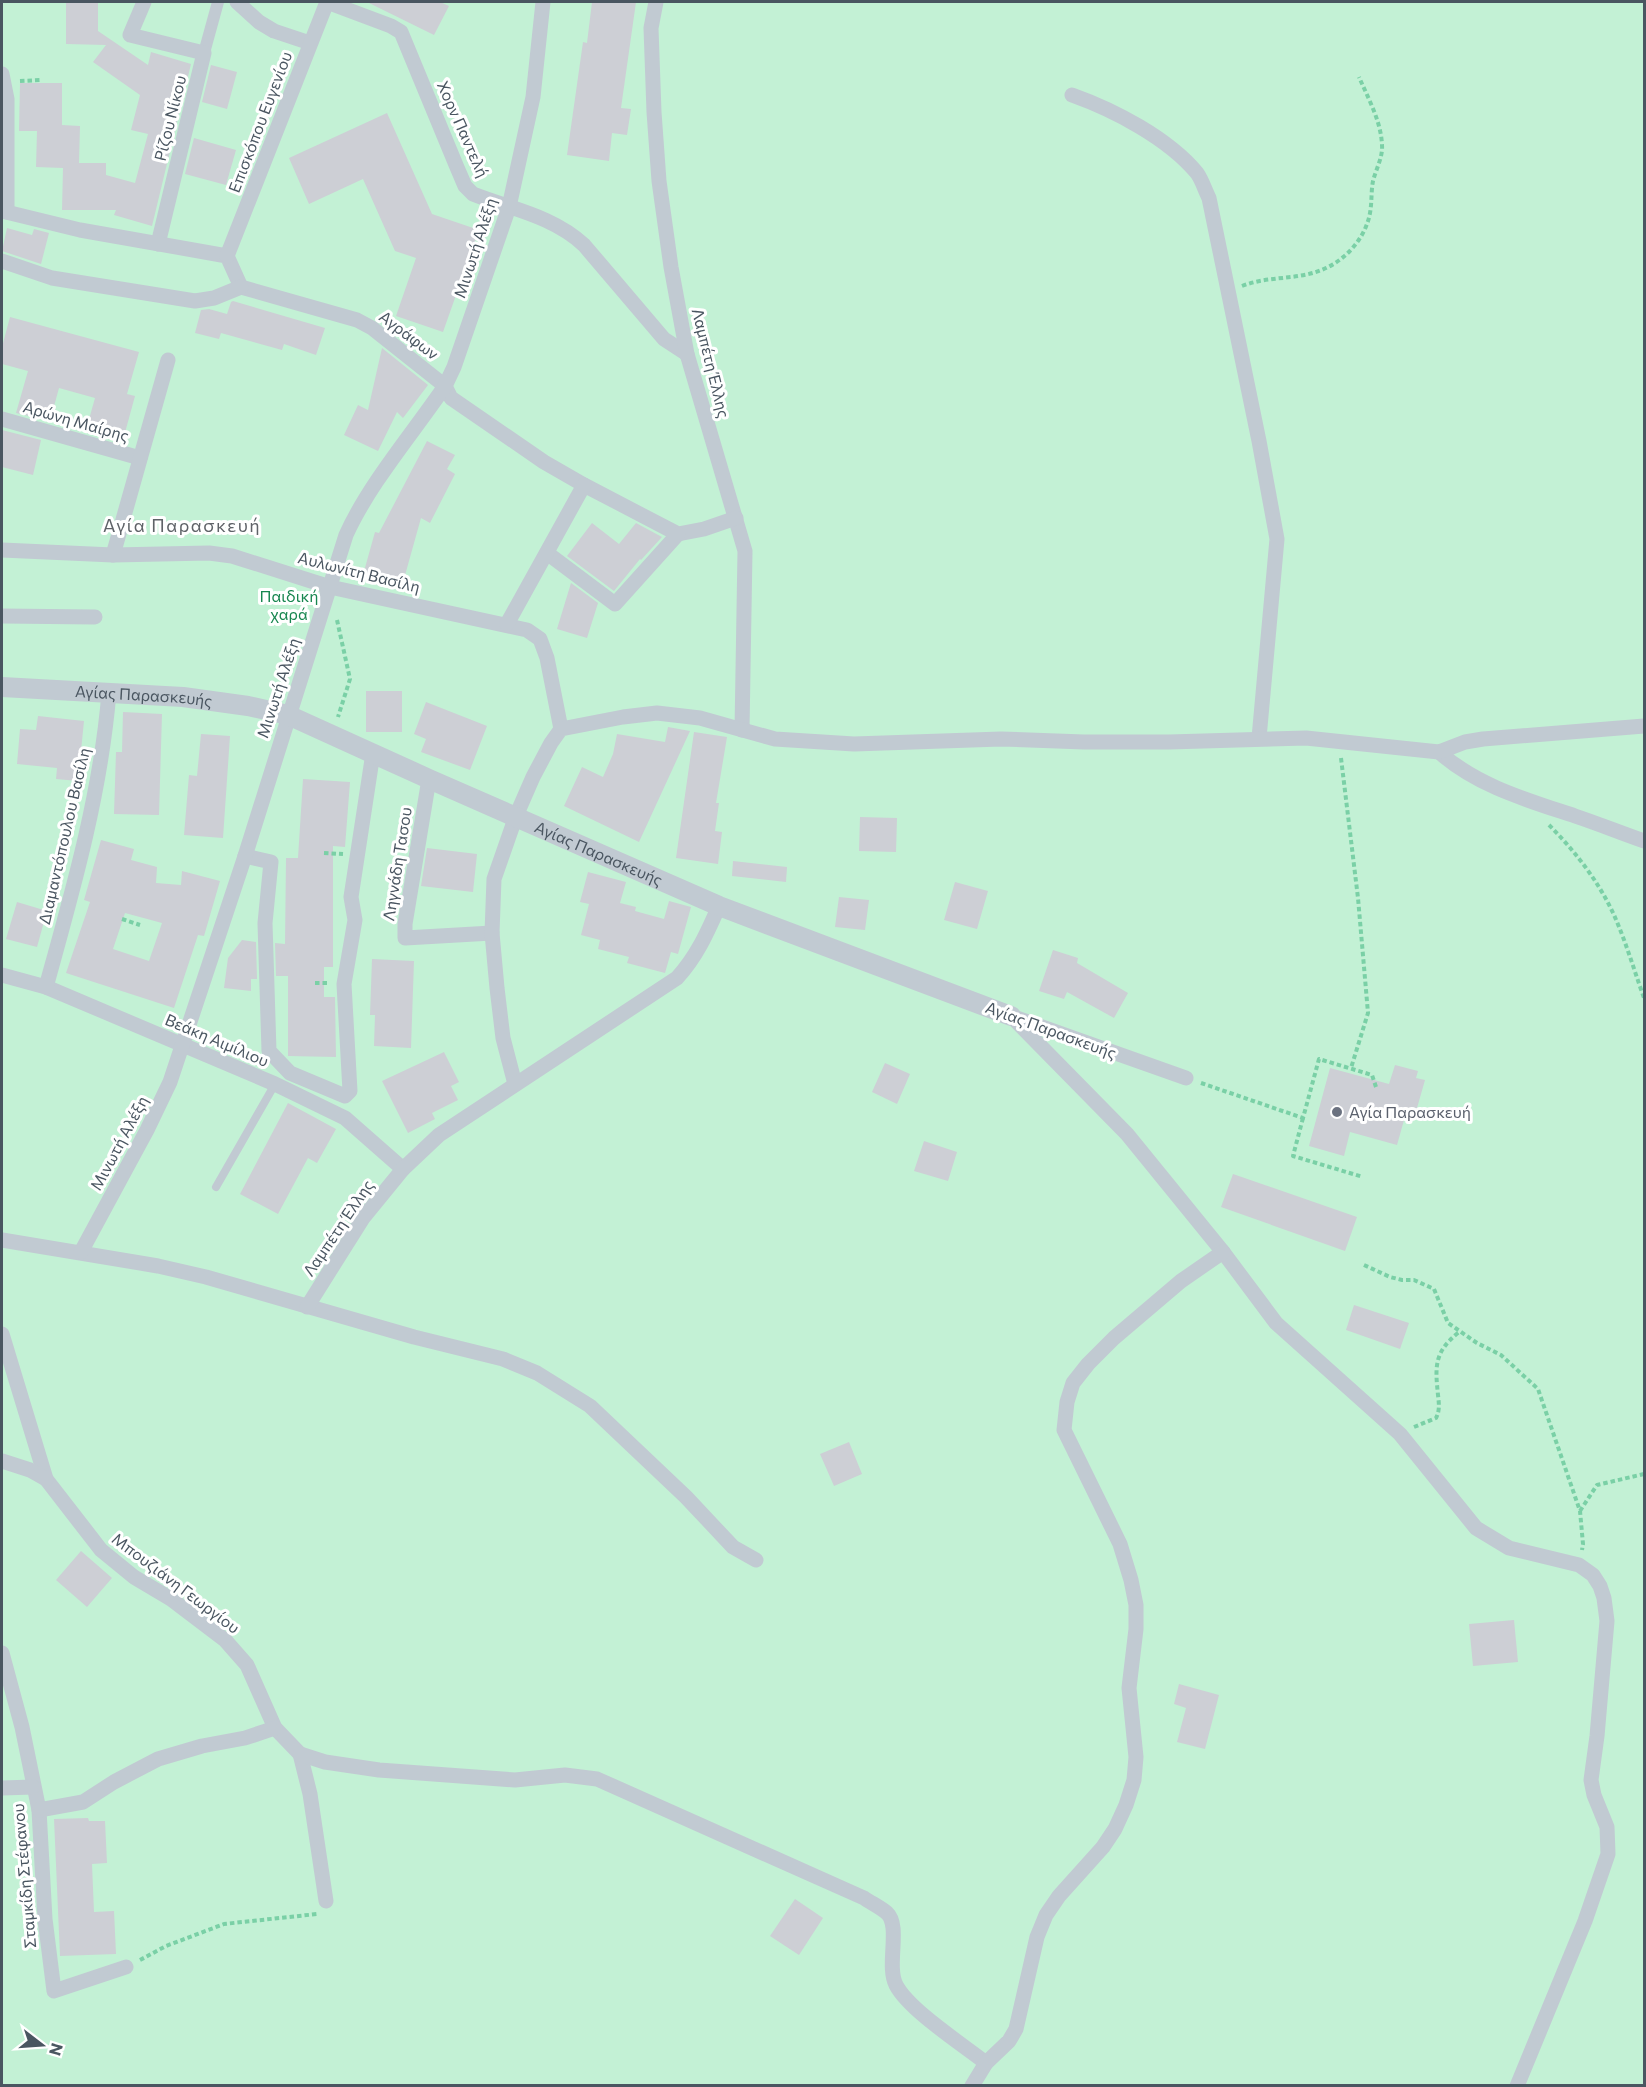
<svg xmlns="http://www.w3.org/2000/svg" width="1646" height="2087" viewBox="0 0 1646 2087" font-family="Commissioner,sans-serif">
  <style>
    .green { fill: #c3f1d5 }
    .building { fill: #cdcfd5; fill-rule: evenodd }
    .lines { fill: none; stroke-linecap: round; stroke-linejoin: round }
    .path { stroke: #7ad0a6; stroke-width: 4; stroke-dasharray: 4.5 3; stroke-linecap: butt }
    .service { stroke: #c1cad2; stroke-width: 8 }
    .pedestrian { stroke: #c1cad2; stroke-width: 12 }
    .minor { stroke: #c1cad2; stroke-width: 15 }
    .tertiary { stroke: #c1cad2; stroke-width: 20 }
    .worship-dot { fill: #6b7280; stroke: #fff; stroke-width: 2 }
    .labels { text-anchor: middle; stroke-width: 6; stroke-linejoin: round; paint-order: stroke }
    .street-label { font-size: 16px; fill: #4a5661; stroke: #fff }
    .park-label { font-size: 16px; fill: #17864f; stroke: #fff }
    .worship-label { font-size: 16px; fill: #5b616d; stroke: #fff; text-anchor: start }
    .neighbourhood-label { font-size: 18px; letter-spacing: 1.5px; fill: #5f6368; stroke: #fff }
  </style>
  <rect width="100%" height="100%" fill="#f5f3f3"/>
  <path class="green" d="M2 2H1644V2085L2 2086Z"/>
  <g class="building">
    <path d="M367 2H440L449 6 434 35Z"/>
    <path d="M592 2H636L621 108 631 109 627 135 612 133 609 161 567 155 583 42 587 43Z"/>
    <path d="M66 3H98V31L148 65 151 52 191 64 152 226 114 215 116 210H62L63 168 36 167 37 131H19L20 83H62V125L80 126 79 163H106V175L135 183 148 134 131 130 140 95 93 62 106 45 66 44Z"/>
    <path d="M211 65 237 72 227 109 202 102Z"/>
    <path d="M387 113 432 214 479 230 443 332 396 316 416 258 395 251 363 179 309 204 289 158Z"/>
    <path d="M194 138 236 150 226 185 185 174Z"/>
    <path d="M7 228 32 235 34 229 49 233 41 264 2 251Z"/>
    <path d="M233 301 325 328 316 355 284 344 282 350 221 333 219 339 195 333 201 310 209 309 227 314 231 302Z"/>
    <path d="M10 317 139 352 127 394 135 396 123 440 86 430 95 398 59 388 50 421 16 413 28 371 2 364V347Z"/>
    <path d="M382 348 428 385 403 418 397 412 378 451 344 435 358 405 368 410Z"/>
    <path d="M2 430 41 440 33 475 2 467Z"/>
    <path d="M427 441 455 455 447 469 455 474 430 523 421 518 402 586 363 575 375 532 379 533Z"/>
    <path d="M592 523 619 544 636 523 662 537 641 560 640 559 614 591 567 556Z"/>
    <path d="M571 583 598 603 587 638 557 629Z"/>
    <rect x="366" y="691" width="36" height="41"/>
    <path d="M426 702 487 726 470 770 421 752 426 739 414 734Z"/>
    <path d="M123 712 162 714 159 815 114 814 116 752H122Z"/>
    <path d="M38 716 84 721 78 781 56 779 57 768 17 764 20 729 36 730Z"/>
    <path d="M668 727 690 731 639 842 564 806 582 767 603 777 613 754 617 734 665 742Z"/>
    <path d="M694 732 727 737 716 803H719L715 831 722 832 718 864 676 858Z"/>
    <path d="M201 734 230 736 223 838 184 835 189 775 197 776Z"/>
    <path d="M303 779 350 782 345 847 333 846V967H324V997H335L336 1057 288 1056V976H276L275 943 285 944 286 858H298Z"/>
    <path d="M860 817 897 818 896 852 859 851Z"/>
    <path d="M101 840 134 849 131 860 157 867 156 883 181 885 182 871 220 881 204 936 198 935 174 1008 66 973 90 902 84 900ZM125 913 162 923 149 961 113 949Z"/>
    <path d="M427 848 477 854 473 892 421 886Z"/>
    <path d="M733 861 787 867 786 882 732 876Z"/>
    <path d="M588 872 626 882 620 903 636 907 635 911 664 919 669 901 691 907 678 954 671 952 665 973 627 963 629 957 598 949 600 940 581 935 589 904 580 902Z"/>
    <path d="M955 882 988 891 977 929 944 920Z"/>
    <path d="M839 897 869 900 865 930 835 927Z"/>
    <path d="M17 902 47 911 37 947 6 939Z"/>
    <path d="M242 940 256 942 257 979H251V991L224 988 228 958Z"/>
    <path d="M1053 950 1078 958 1077 963 1128 993 1114 1018 1067 992 1064 999 1039 991Z"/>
    <path d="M372 959 414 961 411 1048 374 1046 375 1015H370Z"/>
    <path d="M444 1052 459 1082 451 1086 458 1100 432 1113 435 1119 408 1133 382 1081Z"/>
    <path d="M885 1063 910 1074 897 1104 872 1092Z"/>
    <path d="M1395 1065 1418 1071 1416 1078 1425 1080 1415 1115 1406 1113 1397 1145 1350 1132 1344 1156 1309 1146 1330 1068 1389 1084Z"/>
    <path d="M288 1103 336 1129 317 1163 308 1158 278 1214 240 1194Z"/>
    <path d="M924 1141 957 1152 948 1181 914 1171Z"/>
    <path d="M1233 1174 1357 1217 1345 1251 1221 1207Z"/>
    <path d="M1354 1305 1409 1323 1400 1349 1346 1330Z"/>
    <path d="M849 1442 862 1474 834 1486 820 1454Z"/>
    <path d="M81 1551 112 1578 87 1607 56 1580Z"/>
    <path d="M1514 1620 1518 1662 1473 1666 1469 1624Z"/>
    <path d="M1179 1684 1219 1695 1205 1749 1177 1742 1186 1708 1174 1704Z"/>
    <path d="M88 1818 89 1821H105L107 1863 92 1864 94 1912 114 1911 116 1954 60 1956 54 1819Z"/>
    <path d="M795 1899 823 1918 799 1955 770 1936Z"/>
  </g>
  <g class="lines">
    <g class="path">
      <path d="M20 81 41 80"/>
      <path d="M1242 286C1270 275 1299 281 1326 268 1348 258 1366 236 1370 213 1372 202 1371 191 1373 181 1376 169 1383 157 1382 145 1381 121 1368 98 1359 77"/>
      <path d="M337 620 350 679 338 717"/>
      <path d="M1341 758 1358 898 1368 1013 1351 1068"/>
      <path d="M1549 825C1575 851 1599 882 1614 915 1626 942 1634 970 1644 998"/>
      <path d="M324 853 343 854"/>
      <path d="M122 919 140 925"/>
      <path d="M315 983H328"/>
      <path d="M1201 1083 1303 1118 1319 1059 1372 1075 1376 1087"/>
      <path d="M1303 1118 1293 1156 1363 1177"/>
      <path d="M1364 1265 1390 1277 1402 1280H1414L1434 1289 1448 1323 1477 1343 1501 1355 1538 1389 1580 1511 1583 1544 1582 1550"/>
      <path d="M1414 1427 1436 1418C1440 1410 1439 1404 1438 1395 1435 1366 1434 1352 1459 1332"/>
      <path d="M1580 1511 1597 1485 1644 1474"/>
      <path d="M140 1960 166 1946 224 1924 317 1914"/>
    </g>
    <path class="service" d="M216 1187 275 1084"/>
    <path class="pedestrian" d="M204 53 218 2"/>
    <g class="minor">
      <path d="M144 2 130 35 204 53 158 244"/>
      <path d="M237 2 259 22 274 31 310 43"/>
      <path d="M327 2 391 26 401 32 456 165 465 186 473 194C511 209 553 216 584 245L664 339 687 354"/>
      <path d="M656 2 651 28 654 112 659 181 671 267 687 354 745 551 742 730"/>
      <path d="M2 74 7 99V212"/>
      <path d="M1072 95C1114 110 1168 138 1197 173 1202 180 1205 190 1209 198L1259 441 1277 539 1259 738"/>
      <path d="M2 211 80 230 227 256 241 287 357 320 372 328 445 386 451 398 544 462 584 485 678 534 704 529 736 518"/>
      <path d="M227 256 327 2"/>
      <path d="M2 261 52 278 195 301 214 298 241 287"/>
      <path d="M2 419 140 458"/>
      <path d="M2 550 113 555 209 553 232 556 330 587 527 630 540 639 547 658 561 729"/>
      <path d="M547 553 615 604 678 534"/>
      <path d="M113 555 168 360"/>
      <path d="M2 616 95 617"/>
      <path d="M507 624 584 485"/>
      <path d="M1439 752C1477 786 1527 800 1575 816 1599 824 1621 833 1644 841"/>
      <path d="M429 779 405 924V938L492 933"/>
      <path d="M245 856 271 862 265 923 269 1051 290 1073 345 1096 350 1091 344 984 355 920 351 897 373 753"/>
      <path d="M2 975 46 987 275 1084 345 1118 403 1169"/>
      <path d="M46 987C73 890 101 792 109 692"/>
      <path d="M1011 1016 1127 1134 1223 1252 1276 1323 1400 1434 1476 1528 1509 1548 1579 1565 1593 1575 1600 1586 1604 1598 1607 1621 1597 1736 1591 1780 1594 1795 1607 1827 1608 1854 1585 1921 1517 2086"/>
      <path d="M1014 1017 1186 1078"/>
      <path d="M515 1084 503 1038 497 988 492 933 494 879 516 816 533 777 551 743 561 729 623 717 657 713 700 718 775 739 854 744 1001 739 1084 742H1169L1306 738 1439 752 1465 742 1483 739 1644 726"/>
      <path d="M2 1240 158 1266 206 1277 414 1337 503 1359 537 1373 590 1406 686 1497 733 1547 756 1560"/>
      <path d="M81 1252 147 1130 170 1082 245 856 346 535C369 484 413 433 445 386L454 367 509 207 533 97 543 2"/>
      <path d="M307 1307 363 1218 403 1169 439 1135 677 978C697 956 707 933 719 906"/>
      <path d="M2 1334 46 1479 101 1550 134 1577 171 1599 225 1640 247 1665 275 1728 300 1754 310 1794 326 1901"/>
      <path d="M2 1461 30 1470 46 1479"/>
      <path d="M2 1653 22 1727 39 1810 45 1919 54 1991 126 1967"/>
      <path d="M300 1754 325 1762 379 1770 515 1780 565 1775 597 1779 864 1898C871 1903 880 1907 887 1913 901 1926 886 1966 896 1985 909 2010 962 2044 986 2063"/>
      <path d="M2 1788 33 1787"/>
      <path d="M39 1810 83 1802 114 1782 158 1759 202 1746 245 1738 275 1728"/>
      <path d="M972 2086 986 2063 1009 2041 1016 2029 1037 1937 1046 1915 1059 1896 1103 1847 1115 1829 1126 1805 1134 1780 1136 1757 1129 1688 1136 1629V1605L1131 1580 1120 1544 1064 1430 1067 1402 1073 1383 1088 1364 1114 1338 1181 1281 1223 1252"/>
    </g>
    <path class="tertiary" id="s1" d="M2 687 183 697 248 706 288 715 429 779 719 906 1011 1016"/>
  </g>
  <circle class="worship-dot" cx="1337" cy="1112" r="6"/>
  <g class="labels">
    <g class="street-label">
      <text transform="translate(170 118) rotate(-76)" y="6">Ρίζου Νίκου</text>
      <text transform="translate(260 122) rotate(-69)" y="6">Επισκόπου Ευγενίου</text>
      <text transform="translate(463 129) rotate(66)" y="6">Χορν Παντελή</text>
      <text transform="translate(475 248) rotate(-72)" y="6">Μινωτή Αλέξη</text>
      <text transform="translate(409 335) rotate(37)" y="6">Αγράφων</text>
      <text transform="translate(711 363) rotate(76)" y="6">Λαμπέτη Έλλης</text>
      <text transform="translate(76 421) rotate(16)" y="6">Αρώνη Μαίρης</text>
      <text transform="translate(359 572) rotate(14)" y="6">Αυλωνίτη Βασίλη</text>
      <text transform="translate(278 688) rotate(-72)" y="6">Μινωτή Αλέξη</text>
      <text dy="6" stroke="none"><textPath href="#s1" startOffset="142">Αγίας Παρασκευής</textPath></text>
      <text transform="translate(64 836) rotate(-77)" y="6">Διαμαντόπουλου Βασίλη</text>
      <text dy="6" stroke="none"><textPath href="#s1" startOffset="628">Αγίας Παρασκευής</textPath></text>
      <text transform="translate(397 864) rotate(-81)" y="6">Ληγνάδη Τασου</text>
      <text transform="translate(1051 1030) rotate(20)" y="6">Αγίας Παρασκευής</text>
      <text transform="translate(217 1040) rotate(23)" y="6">Βεάκη Αιμίλιου</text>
      <text transform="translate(119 1143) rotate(-62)" y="6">Μινωτή Αλέξη</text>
      <text transform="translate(338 1228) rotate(-56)" y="6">Λαμπέτη Έλλης</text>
      <text transform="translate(176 1583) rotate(37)" y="6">Μπουζιάνη Γεωργίου</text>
      <text transform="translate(24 1876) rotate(-95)" y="6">Σταμκίδη Στέφανου</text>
    </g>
    <g class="park-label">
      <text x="289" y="602">Παιδική<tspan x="289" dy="18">χαρά</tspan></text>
    </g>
    <g class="worship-label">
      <text x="1349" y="1118">Αγία Παρασκευή</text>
    </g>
    <g class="neighbourhood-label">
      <text x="182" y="532">Αγία Παρασκευή</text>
    </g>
  </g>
  <rect width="1646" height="2087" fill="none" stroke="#4a5661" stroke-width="6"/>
  <g transform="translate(42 2045) rotate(107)" stroke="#ffffff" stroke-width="4.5" paint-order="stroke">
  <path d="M0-4.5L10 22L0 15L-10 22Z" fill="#4a5661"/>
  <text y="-9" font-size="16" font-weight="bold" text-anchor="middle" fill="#4a5661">N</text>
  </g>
</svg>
